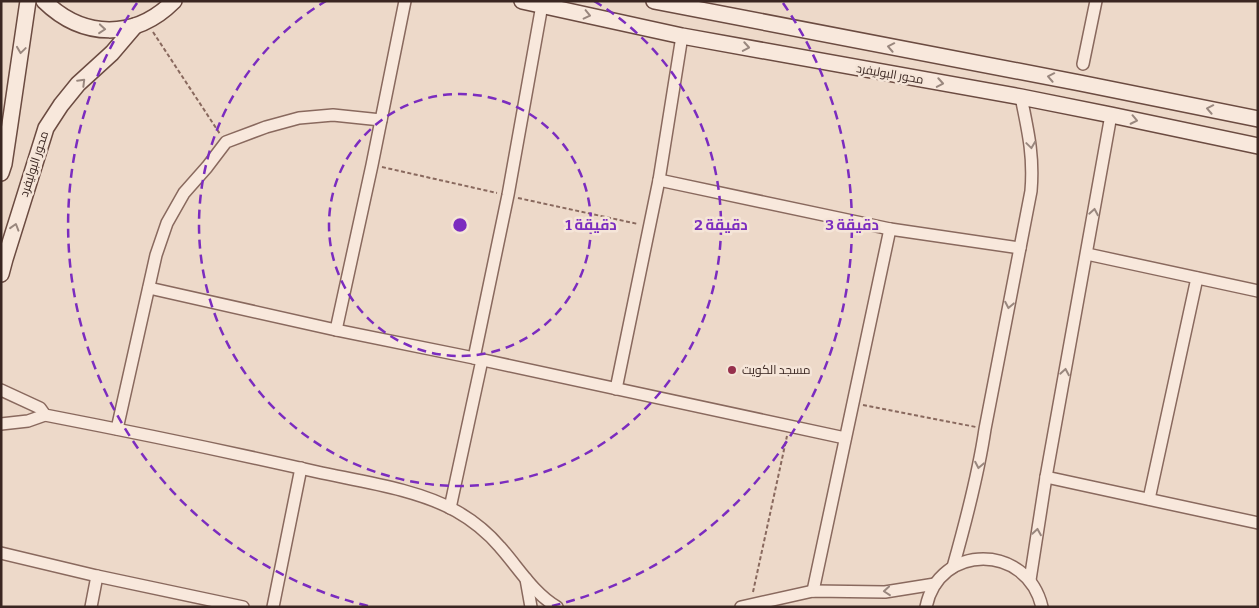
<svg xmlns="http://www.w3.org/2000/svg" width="1259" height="608" viewBox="0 0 1259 608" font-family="Bitter,Cairo,serif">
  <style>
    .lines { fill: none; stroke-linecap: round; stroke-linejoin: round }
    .street-casing { stroke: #89695e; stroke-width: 14 }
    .secondary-casing { stroke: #6b4b41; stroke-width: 18 }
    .path { stroke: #89695e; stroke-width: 2; stroke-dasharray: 4 2.5; stroke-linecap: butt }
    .street { stroke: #f8e8dc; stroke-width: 11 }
    .secondary { stroke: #f8e8dc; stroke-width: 15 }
    .oneway { stroke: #99877e }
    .ring { fill: none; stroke: #7b2cbf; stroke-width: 2.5; stroke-dasharray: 9 6 }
    .poi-dot { fill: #96304c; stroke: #f5e5d8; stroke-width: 2 }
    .labels { text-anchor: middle; stroke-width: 5; stroke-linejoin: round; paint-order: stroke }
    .street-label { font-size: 12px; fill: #3a2621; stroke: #f5e5d8 }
    .poi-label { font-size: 12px; fill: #3a2621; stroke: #f5e5d8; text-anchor: start }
    .centre { fill: #7b2cbf; stroke: #f5e5d8; stroke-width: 2.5 }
    .ring-label { font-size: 15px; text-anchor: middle; font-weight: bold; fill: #7b2cbf; stroke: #f5e5d8; stroke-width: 5; stroke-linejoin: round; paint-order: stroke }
  </style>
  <rect width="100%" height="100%" fill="#edd9c9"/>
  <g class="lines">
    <g class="street-casing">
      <g id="street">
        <path d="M1083 64 1096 1"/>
        <path d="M659 180 890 229 1020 248"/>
        <path d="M1087 254 1258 291"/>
        <path d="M149 288 336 330 474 358 845 438"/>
        <path d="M336 330 372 165 405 1"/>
        <path d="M474 358 508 195 542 5"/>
        <path d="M616 389 659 180 682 36"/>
        <path d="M1 390 40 408 45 415C138 433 230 452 322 473 365 482 419 490 456 511 472 520 488 533 500 547 518 567 533 593 557 607"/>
        <path d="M1 424 28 421 45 415"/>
        <path d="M117 429 156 255 167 223 184 193 207 167 226 142 266 127 299 118 333 115 381 120"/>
        <path d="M1046 477 1258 523"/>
        <path d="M1149 499 1197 278"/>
        <path d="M450 508 482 360"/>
        <path d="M1 553 97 576 243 607"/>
        <path d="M953 567C966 521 978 476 985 429L1031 191C1034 156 1028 131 1021 97"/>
        <path d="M526 579 531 607"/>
        <path d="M1030 580 1046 477 1111 115"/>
        <path d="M813 591 890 229"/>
        <path d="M91 607 97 576"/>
        <path d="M273 607 301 468"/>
        <path d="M741 607 813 591 885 592 935 584"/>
        <path d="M926 607C939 543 1027 543 1042 607"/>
      </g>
    </g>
    <g class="secondary-casing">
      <g id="secondary">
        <path d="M44 1C83 39 135 40 174 1"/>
        <path d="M522 1 682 36 1021 97 1111 115 1258 146"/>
        <path d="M654 1 1080 83 1258 119"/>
        <path d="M1 173 4 164 10 124 28 1"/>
        <path d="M1 274 5 259 46 128 61 105 78 84 112 53 135 26"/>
      </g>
    </g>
    <g class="path">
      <path d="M153 32 220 134"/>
      <path d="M382 167 497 193"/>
      <path d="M518 198 638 224"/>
      <path d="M863 405 976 427"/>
      <path d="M753 592 787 436"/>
    </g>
    <use href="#street" class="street"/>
    <use href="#secondary" class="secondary"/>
  </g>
  <defs><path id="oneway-chevron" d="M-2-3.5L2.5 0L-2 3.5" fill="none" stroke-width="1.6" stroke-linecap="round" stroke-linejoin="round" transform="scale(1.25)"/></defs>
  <g class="oneway">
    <use href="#oneway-chevron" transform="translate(587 15) rotate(13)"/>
    <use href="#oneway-chevron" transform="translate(102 29) rotate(5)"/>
    <use href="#oneway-chevron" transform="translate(746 47) rotate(10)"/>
    <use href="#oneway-chevron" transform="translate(891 47) rotate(-169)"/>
    <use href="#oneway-chevron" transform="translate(21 50) rotate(98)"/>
    <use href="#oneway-chevron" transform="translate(1051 77) rotate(-169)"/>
    <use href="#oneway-chevron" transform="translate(82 82) rotate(-45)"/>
    <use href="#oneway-chevron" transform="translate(940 83) rotate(10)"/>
    <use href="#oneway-chevron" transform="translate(1210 109) rotate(-169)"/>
    <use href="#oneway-chevron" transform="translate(1134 120) rotate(12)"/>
    <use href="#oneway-chevron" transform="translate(1031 145) rotate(82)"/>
    <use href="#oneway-chevron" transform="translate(1094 212) rotate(-80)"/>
    <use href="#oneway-chevron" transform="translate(15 227) rotate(-73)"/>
    <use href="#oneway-chevron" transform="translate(1009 305) rotate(101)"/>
    <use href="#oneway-chevron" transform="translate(1065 372) rotate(-80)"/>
    <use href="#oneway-chevron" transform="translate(979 465) rotate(101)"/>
    <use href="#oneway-chevron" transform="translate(1037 532) rotate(-81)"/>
    <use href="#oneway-chevron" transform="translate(887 591) rotate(175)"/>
  </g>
  <g class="ring">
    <circle cx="460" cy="225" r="131"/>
    <path d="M594 1A261 261 0 1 1 326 1"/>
    <path d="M368 606A392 392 0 0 1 137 3M783 3A392 392 0 0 1 552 606"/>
  </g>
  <circle class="poi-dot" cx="732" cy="370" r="5"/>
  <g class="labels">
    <g class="street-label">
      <text transform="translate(890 74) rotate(10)" y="4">محور البوليفرد</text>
      <text transform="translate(34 164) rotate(-72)" y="4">محور البوليفرد</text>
    </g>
    <g class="poi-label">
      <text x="742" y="374">مسجد الكويت</text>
    </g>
  </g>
  <circle cx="460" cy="225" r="8" class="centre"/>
  <g class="ring-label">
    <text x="591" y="230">1 دقيقة</text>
    <text x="721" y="230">2 دقيقة</text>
    <text x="852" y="230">3 دقيقة</text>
  </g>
  <rect width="1259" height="608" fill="none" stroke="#3a2621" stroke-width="5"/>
</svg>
